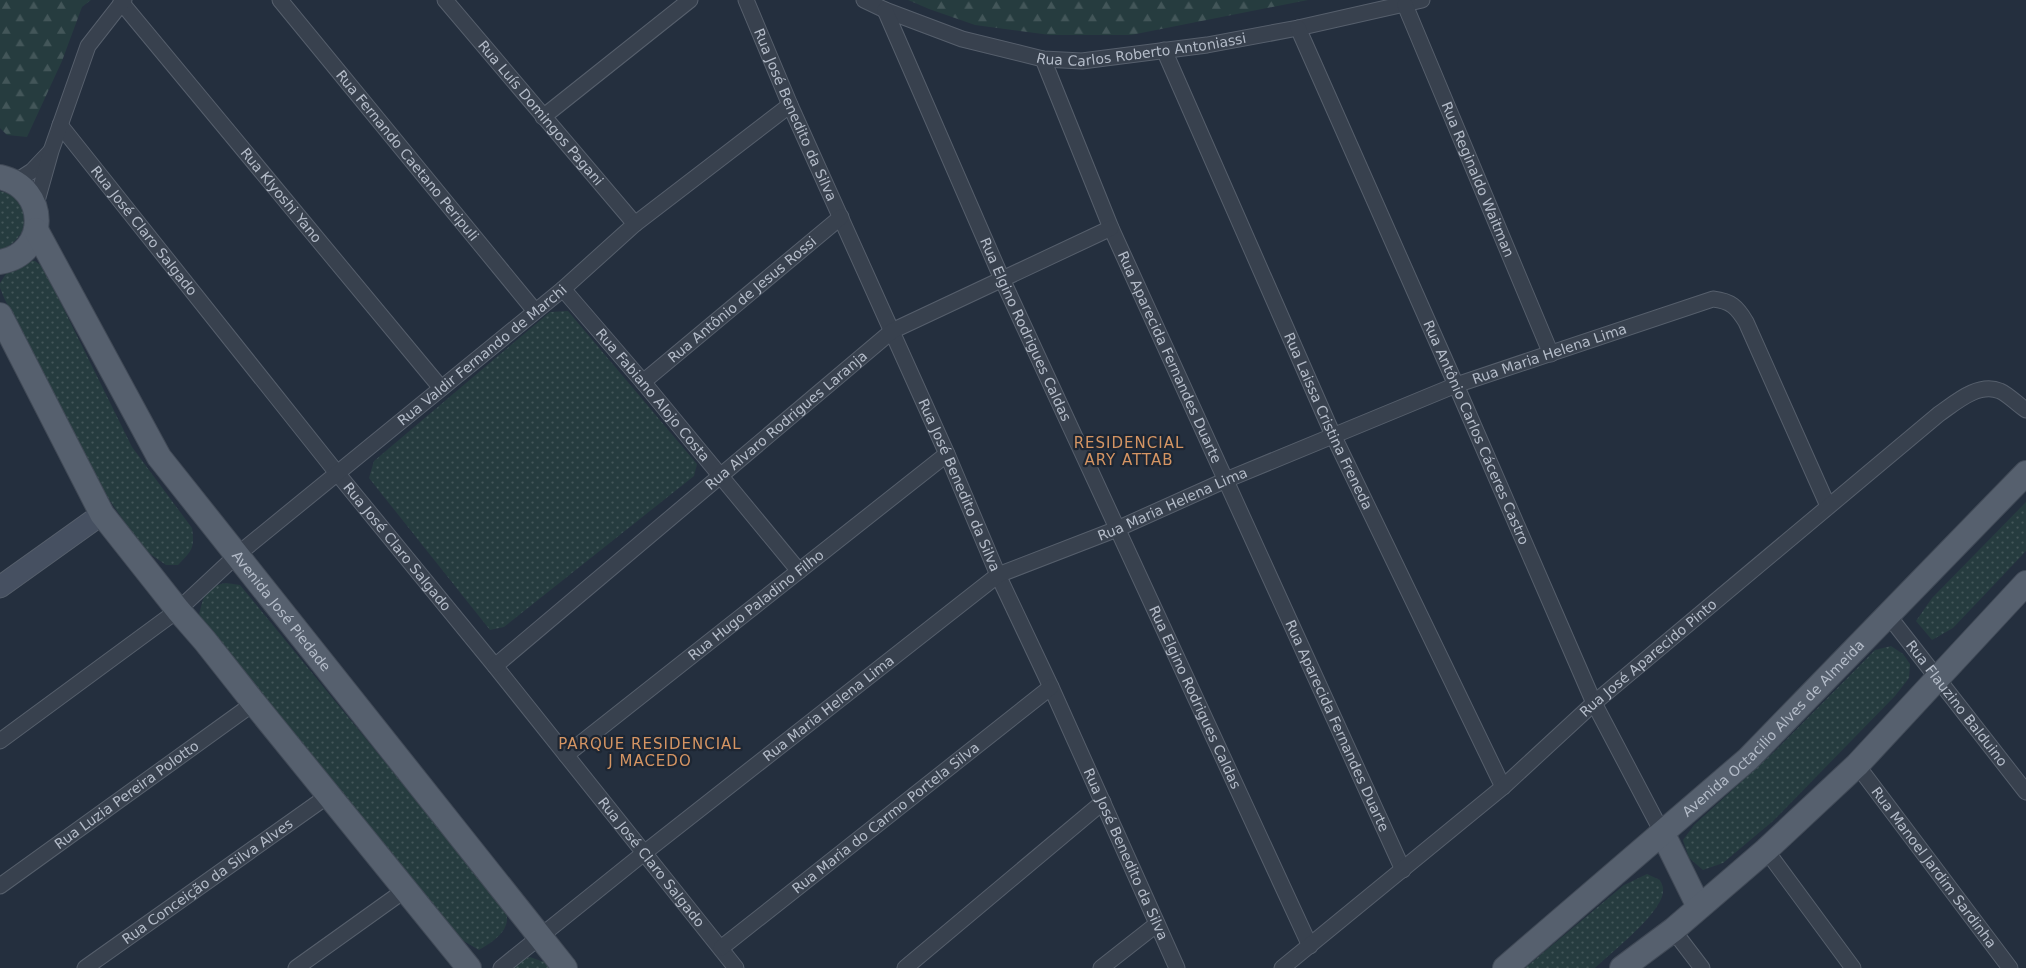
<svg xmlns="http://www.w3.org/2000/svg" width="2026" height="968" viewBox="0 0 2026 968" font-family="'DejaVu Sans',sans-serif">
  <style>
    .grass { fill: url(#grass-dots) }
    .forest { fill: url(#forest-firs) }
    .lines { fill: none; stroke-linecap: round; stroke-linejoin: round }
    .street-casing { stroke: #565f6c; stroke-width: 17 }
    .secondary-casing { stroke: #565f6c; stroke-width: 23 }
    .primary-casing { stroke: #414a57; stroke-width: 26 }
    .street { stroke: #38414e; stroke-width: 15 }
    .secondary { stroke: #465061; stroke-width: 21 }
    .primary { stroke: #56606e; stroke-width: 24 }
    .labels { text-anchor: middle; stroke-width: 4.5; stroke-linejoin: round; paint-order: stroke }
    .street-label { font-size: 14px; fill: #b4bcc9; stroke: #1d2633 }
    .neighbourhood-label { font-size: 15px; letter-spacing: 1px; fill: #d59563; stroke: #1d2633 }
  </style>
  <defs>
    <pattern id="grass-dots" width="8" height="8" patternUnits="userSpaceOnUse" patternTransform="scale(1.25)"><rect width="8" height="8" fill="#263c3f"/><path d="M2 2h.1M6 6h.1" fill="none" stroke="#435659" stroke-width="1.8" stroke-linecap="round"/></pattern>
    <pattern id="forest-firs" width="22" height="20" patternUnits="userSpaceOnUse" patternTransform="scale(1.25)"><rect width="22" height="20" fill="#263c3f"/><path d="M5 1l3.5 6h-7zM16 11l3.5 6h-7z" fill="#435659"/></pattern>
  </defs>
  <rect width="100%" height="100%" fill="#242f3e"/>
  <g class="grass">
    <path d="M0 191C4 192 11 194 14 197 35 216 23 242 0 250Z"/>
    <path d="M24 260 35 261 43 267 132 447 192 528C195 548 192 551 178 565H166L143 549 100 486 5 300 0 288V283L13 263Z"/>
    <path d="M568 311 697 464 694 476 504 627 490 630 369 478 374 461 550 312Z"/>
    <path d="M2026 502V551L1953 628 1932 640 1916 621 1932 598Z"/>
    <path d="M226 583 240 585 497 899C500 903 504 908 506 913 512 930 491 943 479 950L460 939 214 639 199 615C204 596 204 587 226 583Z"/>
    <path d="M1891 646 1903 654 1910 664 1909 678 1895 696 1773 821 1723 863 1703 870 1689 858 1683 840 1694 825 1773 753 1875 650Z"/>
    <path d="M1647 874 1660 880C1661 883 1664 887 1663 891 1663 912 1611 953 1595 968H1525L1624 885Z"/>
    <path d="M530 957 547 963 551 968H510L514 963Z"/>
  </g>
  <g class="forest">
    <path d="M0 0H91L82 7 62 61 27 137 7 135 0 128Z"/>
    <path d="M908 0H1308L1131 35H1050L975 25 929 9Z"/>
  </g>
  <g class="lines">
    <g class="street-casing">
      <g id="street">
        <path id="s1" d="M280 0 535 311"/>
        <path id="s2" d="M445 0 635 224"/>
        <path id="s3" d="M746 0 790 105 947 454 998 575 1051 687 1177 968"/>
        <path id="s4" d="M864 0 885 10 962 39 1043 59 1082 61 1207 45 1298 28 1422 0"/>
        <path id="s5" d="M121 2 441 388"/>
        <path id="s6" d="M1405 5 1551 354"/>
        <path id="s7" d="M885 10 1002 279 1310 946"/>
        <path id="s8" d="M1298 28 1456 385 1594 703 1663 834"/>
        <path id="s9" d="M1164 50 1333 435 1503 787"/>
        <path id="s10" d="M1043 59 1111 228 1403 870"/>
        <path d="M543 117 690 0"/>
        <path id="s11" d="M60 125 337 473 495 666 736 968"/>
        <path d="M15 182 32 171 50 152"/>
        <path d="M35 208 51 151 88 46 124 0"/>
        <path id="s12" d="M563 289 643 382 799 571"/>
        <path id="s13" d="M643 382 841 217"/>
        <path id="s14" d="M1888 615 2026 792"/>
        <path id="s15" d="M495 666 892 331 1111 228"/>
        <path id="s16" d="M0 741 178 610 237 555 563 289 635 224 790 105"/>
        <path id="s17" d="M566 755 947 454"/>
        <path id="s18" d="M1857 765 2010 968"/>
        <path d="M1766 850 1853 968"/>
        <path id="s19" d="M0 886 254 703"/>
        <path d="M1673 930 1702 968"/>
        <path id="s20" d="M721 948 1051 687"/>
        <path id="s21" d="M85 968 329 795"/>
        <path d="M296 968 405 890"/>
        <path id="s22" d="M501 968 644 853 998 575 1117 529 1226 480 1456 385 1713 299C1731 301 1737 307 1746 322L1828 506"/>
        <path d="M905 968 1103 802"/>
        <path d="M1101 968 1157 924"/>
        <path id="s23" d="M1282 968 1503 787 1594 703 1939 414C1955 403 1978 382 2000 391 2009 395 2018 405 2026 410"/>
      </g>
    </g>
    <g class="secondary-casing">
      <path id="secondary" d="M0 587 102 514"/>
    </g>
    <g class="primary-casing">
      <g id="primary">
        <path d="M0 177C49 188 49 254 0 262"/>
        <path id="s24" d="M36 230 159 457 565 968"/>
        <path d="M0 315 102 514 178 610 205 641 254 703 469 968"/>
        <path d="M1663 834 1699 907"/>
        <path id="s25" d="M1505 968 1748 759 2026 473"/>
        <path d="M1622 968 1673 930 1766 850 1857 765 2026 583"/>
      </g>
    </g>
    <use href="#street" class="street"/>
    <use href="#secondary" class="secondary"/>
    <use href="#primary" class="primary"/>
  </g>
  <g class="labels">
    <g class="street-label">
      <text dy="5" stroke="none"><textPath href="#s4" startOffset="288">Rua Carlos Roberto Antoniassi</textPath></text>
      <text dy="5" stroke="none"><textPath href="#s2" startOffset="148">Rua Luís Domingos Pagani</textPath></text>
      <text dy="5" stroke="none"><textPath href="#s3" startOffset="125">Rua José Benedito da Silva</textPath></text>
      <text dy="5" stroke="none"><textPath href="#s1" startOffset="201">Rua Fernando Caetano Peripuli</textPath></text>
      <text dy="5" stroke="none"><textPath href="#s6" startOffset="189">Rua Reginaldo Waitman</textPath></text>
      <text dy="5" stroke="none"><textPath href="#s5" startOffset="251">Rua Klyoshi Yano</textPath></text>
      <text dy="5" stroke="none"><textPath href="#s11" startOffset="135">Rua José Claro Salgado</textPath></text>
      <text dy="5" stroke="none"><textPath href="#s13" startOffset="129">Rua Antônio de Jesus Rossi</textPath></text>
      <text dy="5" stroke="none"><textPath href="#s7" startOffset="349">Rua Elgino Rodrigues Caldas</textPath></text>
      <text dy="5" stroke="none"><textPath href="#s22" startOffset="1228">Rua Maria Helena Lima</textPath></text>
      <text dy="5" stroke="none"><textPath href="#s16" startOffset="618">Rua Valdir Fernando de Marchi</textPath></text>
      <text dy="5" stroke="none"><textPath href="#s10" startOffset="324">Rua Aparecida Fernandes Duarte</textPath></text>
      <text dy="5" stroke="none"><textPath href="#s12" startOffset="139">Rua Fabiano Alojo Costa</textPath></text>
      <text dy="5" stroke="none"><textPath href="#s15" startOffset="381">Rua Alvaro Rodrigues Laranja</textPath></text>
      <text dy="5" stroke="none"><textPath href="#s9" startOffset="406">Rua Laissa Cristina Freneda</textPath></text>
      <text dy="5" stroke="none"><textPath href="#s8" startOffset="442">Rua Antônio Carlos Cáceres Castro</textPath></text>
      <text dy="5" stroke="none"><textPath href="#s3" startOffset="530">Rua José Benedito da Silva</textPath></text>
      <text dy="5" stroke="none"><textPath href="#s22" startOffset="822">Rua Maria Helena Lima</textPath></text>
      <text dy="5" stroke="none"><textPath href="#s11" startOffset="540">Rua José Claro Salgado</textPath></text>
      <text dy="5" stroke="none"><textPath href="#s17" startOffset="242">Rua Hugo Paladino Filho</textPath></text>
      <text dy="5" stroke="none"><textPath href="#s24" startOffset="455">Avenida José Piedade</textPath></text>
      <text dy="5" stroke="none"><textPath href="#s23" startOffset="480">Rua José Aparecido Pinto</textPath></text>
      <text dy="5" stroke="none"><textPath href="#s7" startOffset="754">Rua Elgino Rodrigues Caldas</textPath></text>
      <text dy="5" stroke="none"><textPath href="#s14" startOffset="112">Rua Flauzino Balduino</textPath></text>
      <text dy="5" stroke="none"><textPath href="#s22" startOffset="418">Rua Maria Helena Lima</textPath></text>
      <text dy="5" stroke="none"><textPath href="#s10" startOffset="729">Rua Aparecida Fernandes Duarte</textPath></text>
      <text dy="5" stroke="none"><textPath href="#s25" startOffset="360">Avenida Octacilio Alves de Almeida</textPath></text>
      <text dy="5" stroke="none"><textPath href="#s19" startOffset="156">Rua Luzia Pereira Polotto</textPath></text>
      <text dy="5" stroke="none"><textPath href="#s20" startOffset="210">Rua Maria do Carmo Portela Silva</textPath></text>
      <text dy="5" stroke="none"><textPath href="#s3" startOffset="935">Rua José Benedito da Silva</textPath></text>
      <text dy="5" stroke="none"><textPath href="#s11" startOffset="945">Rua José Claro Salgado</textPath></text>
      <text dy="5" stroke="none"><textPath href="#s18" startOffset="128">Rua Manoel Jardim Sardinha</textPath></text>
      <text dy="5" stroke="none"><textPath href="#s21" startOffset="150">Rua Conceição da Silva Alves</textPath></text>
    </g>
    <g class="neighbourhood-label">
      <text x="1129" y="448">RESIDENCIAL<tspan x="1129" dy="17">ARY ATTAB</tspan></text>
      <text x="650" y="749">PARQUE RESIDENCIAL<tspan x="650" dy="17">J MACEDO</tspan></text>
    </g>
  </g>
</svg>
